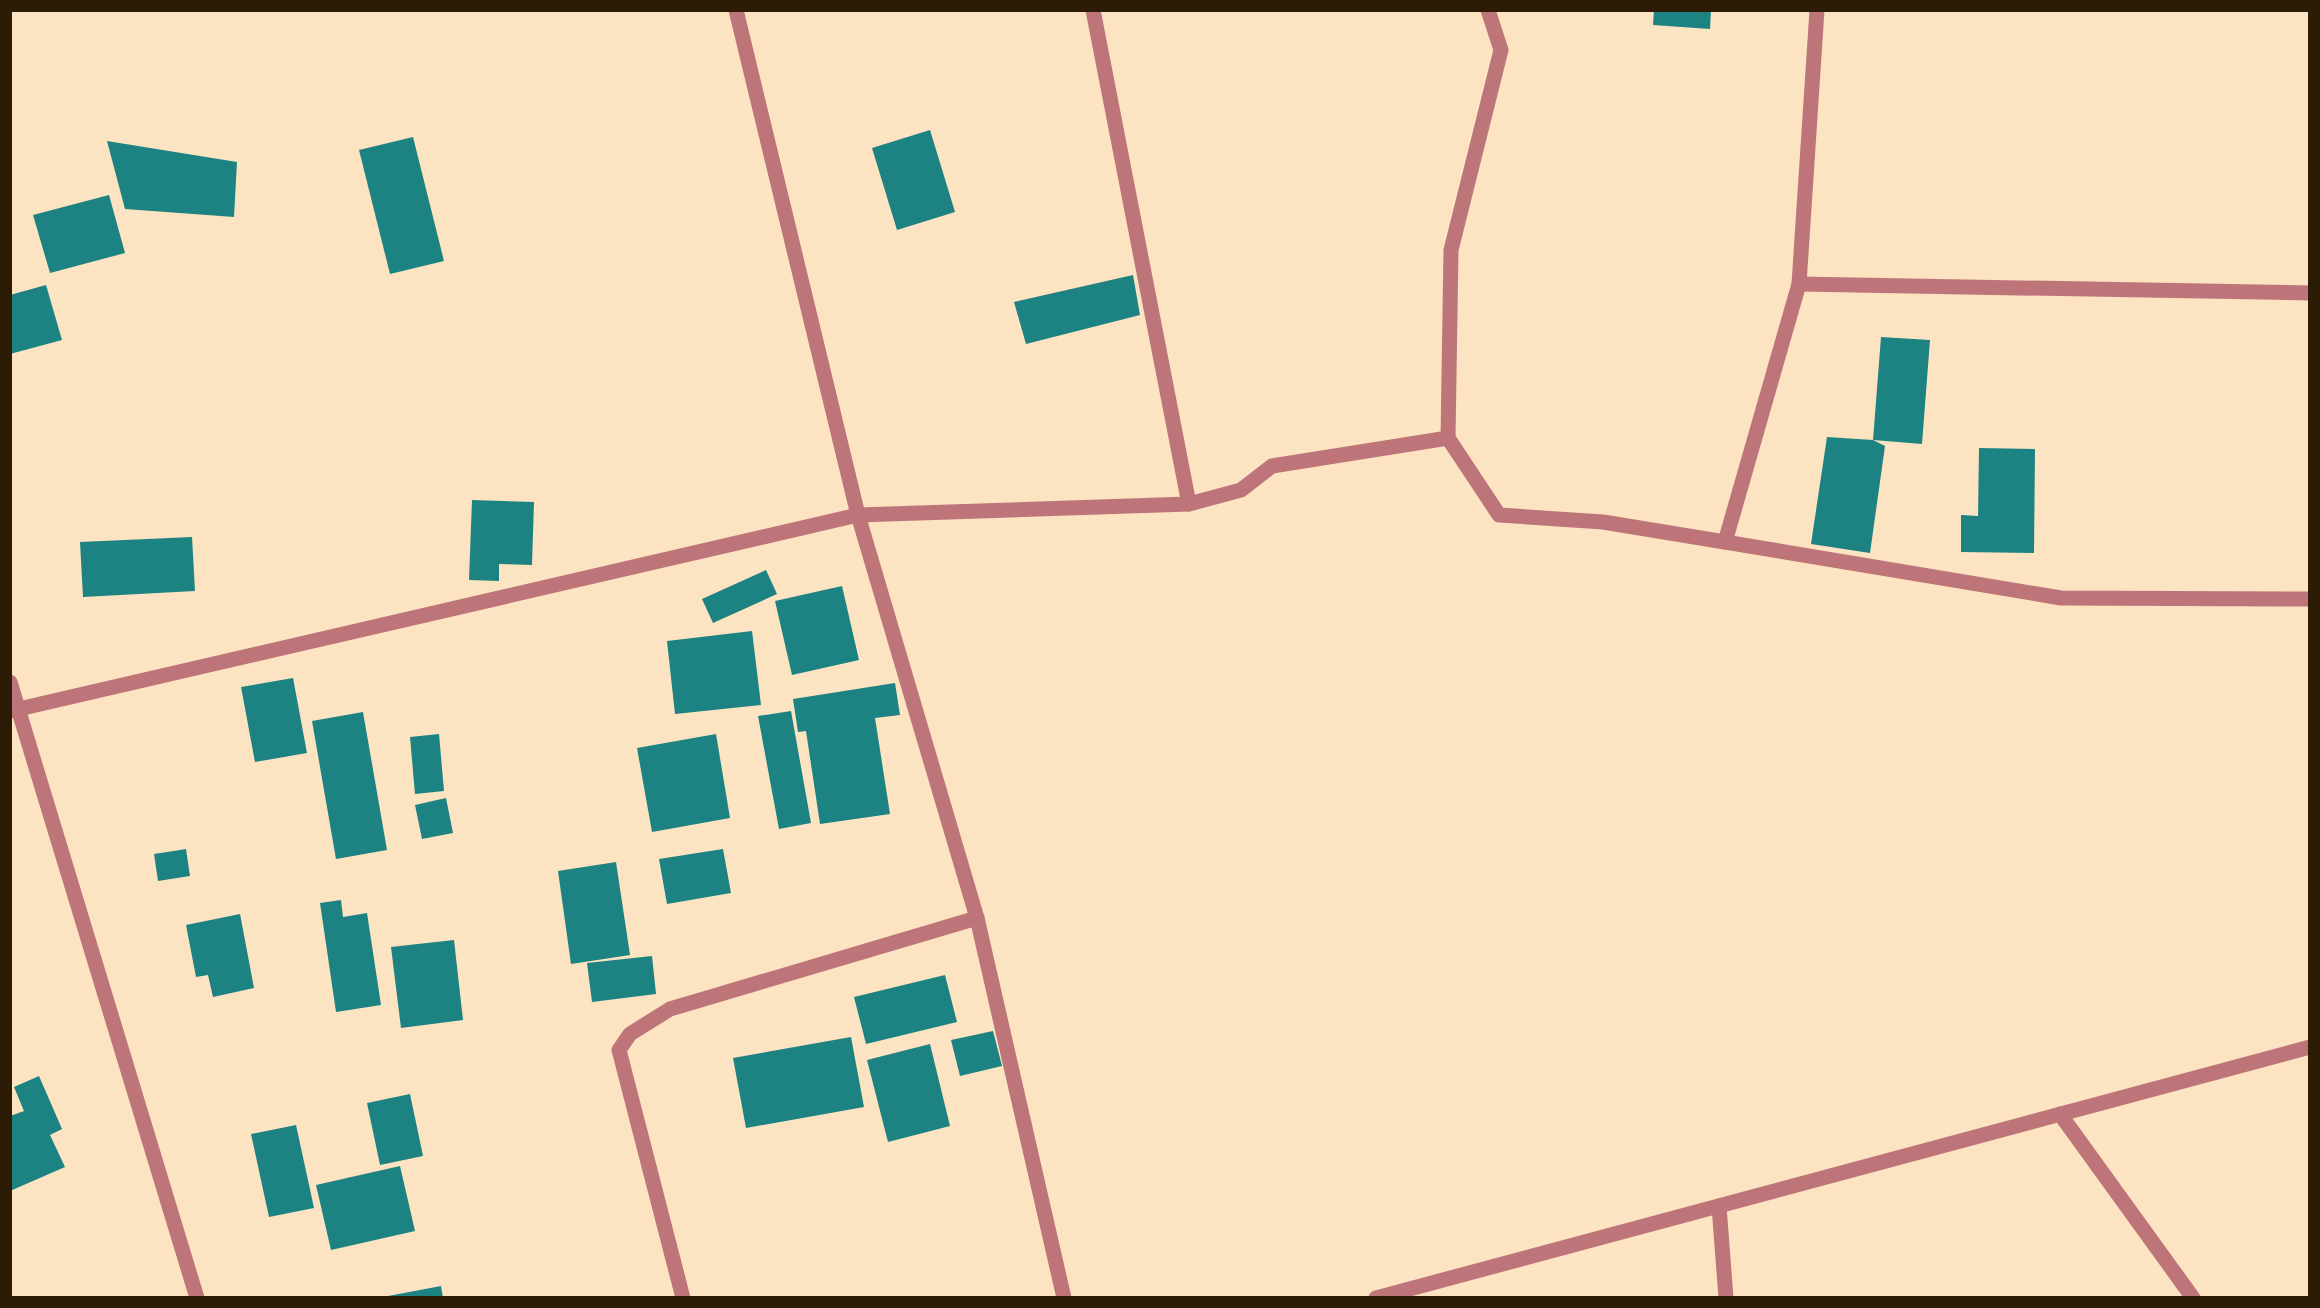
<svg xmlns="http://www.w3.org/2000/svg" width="2320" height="1308" viewBox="0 0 2320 1308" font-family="Merriweather,serif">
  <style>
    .building { fill: #1d8282 }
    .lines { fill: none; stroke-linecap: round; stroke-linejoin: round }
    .minor { stroke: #be757a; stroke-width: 15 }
  </style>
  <rect width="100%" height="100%" fill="#fce3c1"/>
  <g class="building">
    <path d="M1654 10H1711L1710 29 1653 25Z"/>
    <path d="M930 130 955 212 897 230 872 148Z"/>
    <path d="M413 137 444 261 390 274 359 150Z"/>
    <path d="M107 141 237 162 234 217 125 209Z"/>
    <path d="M109 195 125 253 50 273 33 215Z"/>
    <path d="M1133 275 1140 315 1026 344 1014 302Z"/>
    <path d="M46 285 62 340 10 354V295Z"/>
    <path d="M1881 337 1930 340 1922 444 1873 440Z"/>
    <path d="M1827 437 1873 440 1885 446 1870 553 1811 544Z"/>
    <path d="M1979 448 2035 449 2034 553 1961 552V515L1978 516Z"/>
    <path d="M472 500 534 502 532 565 499 564V581L469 580Z"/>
    <path d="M192 537 195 591 83 597 80 542Z"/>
    <path d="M766 570 777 594 713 623 702 599Z"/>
    <path d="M842 586 859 660 792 675 775 601Z"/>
    <path d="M752 631 761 705 675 714 667 641Z"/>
    <path d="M293 678 307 753 255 762 241 687Z"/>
    <path d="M895 683 900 715 875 718 890 814 820 824 806 731 798 732 793 699Z"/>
    <path d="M791 711 811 823 779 829 758 716Z"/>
    <path d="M363 712 387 850 336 859 312 721Z"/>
    <path d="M439 734 444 791 415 794 410 737Z"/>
    <path d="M716 734 730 818 652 832 637 748Z"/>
    <path d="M446 798 453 833 422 839 415 805Z"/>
    <path d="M186 849 190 876 158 881 154 854Z"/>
    <path d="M723 849 731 893 667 904 659 859Z"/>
    <path d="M616 862 630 955 571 964 558 871Z"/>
    <path d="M341 900 343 917 367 913 381 1005 336 1012 320 903Z"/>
    <path d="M240 914 254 988 213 997 208 975 196 977 186 925Z"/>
    <path d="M454 940 463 1020 401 1028 391 947Z"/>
    <path d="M652 956 656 994 592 1002 587 963Z"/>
    <path d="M945 975 957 1022 866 1044 854 997Z"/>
    <path d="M993 1031 1002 1066 960 1076 951 1040Z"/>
    <path d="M851 1037 864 1107 746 1128 733 1058Z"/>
    <path d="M930 1044 950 1126 888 1142 867 1060Z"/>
    <path d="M39 1076 62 1129 50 1135 65 1167 10 1191V1116L24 1111 14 1087Z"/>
    <path d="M410 1094 423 1156 380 1165 367 1103Z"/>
    <path d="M296 1125 314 1208 269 1217 251 1134Z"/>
    <path d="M400 1166 415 1231 331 1250 316 1185Z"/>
    <path d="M441 1286 443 1298H388V1296Z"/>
  </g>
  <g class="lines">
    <g class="minor">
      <path d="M736 10 858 515 977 918 1064 1298"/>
      <path d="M1093 10 1189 504"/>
      <path d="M1817 10 1799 284 1725 542 2061 598 2310 599"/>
      <path d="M1799 284 2310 293"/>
      <path d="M1448 438 1499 515 1603 522 1725 542"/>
      <path d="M10 682 197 1298"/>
      <path d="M10 711 858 515 1189 504 1241 490 1272 466 1448 438 1451 250 1501 50 1488 10"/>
      <path d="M2060 1114 2193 1298"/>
      <path d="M1719 1206 1726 1298"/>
      <path d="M683 1298 619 1050 630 1034 670 1009 977 918"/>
      <path d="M1376 1298 2310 1047"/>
    </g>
  </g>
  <rect width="2320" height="1308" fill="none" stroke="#2c1c05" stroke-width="24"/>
</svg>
